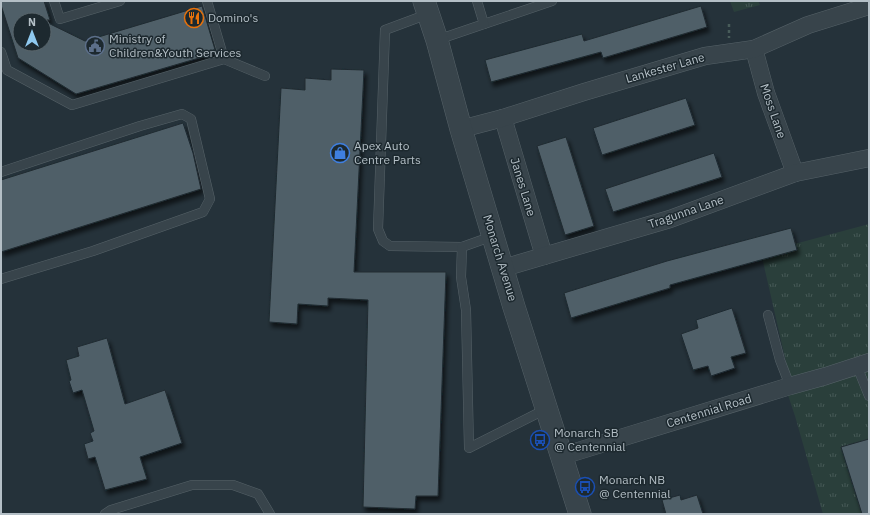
<svg xmlns="http://www.w3.org/2000/svg" width="870" height="515" viewBox="0 0 870 515" font-family="'IBM Plex Sans',sans-serif">
  <style>
    .park { fill: url(#park-tufts) }
    .building { fill: #505f68; stroke: #1f2b31; filter: url(#shadow) }
    .lines { fill: none; stroke-linecap: round; stroke-linejoin: round }
    .service-casing { stroke: #566268; stroke-width: 10 }
    .minor-casing { stroke: #566268; stroke-width: 18 }
    .tertiary-casing { stroke: #566268; stroke-width: 23 }
    .path { stroke: #485c5a; stroke-width: 2.5; stroke-dasharray: 3 3; stroke-linecap: butt }
    .service { stroke: #38444b; stroke-width: 9 }
    .minor { stroke: #38444b; stroke-width: 17 }
    .tertiary { stroke: #38444b; stroke-width: 22 }
    .labels { text-anchor: middle; stroke-width: 3; stroke-linejoin: round; paint-order: stroke }
    .poi-label { font-size: 12px; fill: #b4bfc6; stroke: #1d292f; text-anchor: start }
    .street-label { font-size: 12px; fill: #b4bfc6; stroke: #1d292f }
  </style>
  <defs>
    <pattern id="park-tufts" width="24" height="20" patternUnits="userSpaceOnUse"><rect width="24" height="20" fill="#2a3f3b"/><path d="M3 7l-1-3M5 7V3M7 7l1-3M15 17l-1-3M17 17v-4M19 17l1-3" fill="none" stroke="#465956"/></pattern>
    <filter id="shadow"><feDropShadow dx="2.5" dy="4.5" stdDeviation="2" flood-color="#0009"/></filter>
  </defs>
  <rect width="100%" height="100%" fill="#25323a"/>
  <g class="park">
    <path d="M730 1H758L760 5 734 12Z"/>
    <path d="M869 224V514H823L795 416 781 374 788 371 761 253Z"/>
  </g>
  <g class="building">
    <path d="M1 1H44L50 20H20V44H44V21L85 41 202 6 216 53 76 94 18 58 1 5Z"/>
    <path d="M701 6 707 27 603 58 601 52 491 82 485 60 582 34 584 41Z"/>
    <path d="M331 69 364 70 354 272H446L438 496H416L415 509 363 507 368 300 328 298V306L298 304 297 324 269 322 281 88 305 90V78L331 80Z"/>
    <path d="M686 98 695 125 602 155 593 128Z"/>
    <path d="M183 123 193 153 201 189 1 252V180Z"/>
    <path d="M566 137 594 226 565 235 537 146Z"/>
    <path d="M714 153 722 177 613 212 605 189Z"/>
    <path d="M791 228 797 250 670 285V288L571 318 564 293 667 261Z"/>
    <path d="M732 308 746 353 731 357 735 368 711 376 708 366 693 370 681 334 698 328 696 320Z"/>
    <path d="M107 338 125 404 165 390 182 443 140 457 147 479 105 490 95 457 88 459 84 444 93 441 90 433 94 431 82 390 73 393 69 381 71 380 66 360 79 356 77 347Z"/>
    <path d="M869 439V514H862L841 447Z"/>
    <path d="M680 495 681 500 697 495 703 514H666L662 500Z"/>
  </g>
  <g class="lines">
    <g class="service-casing">
      <g id="service">
        <path d="M54 1 60 19 120 1"/>
        <path d="M428 14 385 30 378 229 383 241 390 246 462 247 493 236"/>
        <path d="M484 24 552 1"/>
        <path d="M437 40 484 24 477 1"/>
        <path d="M1 52 7 70 72 105 224 59 207 1"/>
        <path d="M224 59 265 76"/>
        <path d="M1 172 140 126 182 114 191 119 210 199 203 212 93 251 1 279"/>
        <path d="M462 247 461 277 466 310 469 448 546 409"/>
        <path d="M768 315 780 360 790 386"/>
        <path d="M857 366 869 396"/>
        <path d="M105 514 111 510 192 485H233L258 494 270 514"/>
      </g>
    </g>
    <g class="minor-casing">
      <g id="minor">
        <path d="M754 49 766 93 795 173"/>
        <path d="M503 118 544 256"/>
        <path d="M461 129 503 118 584 92 705 56 754 49 808 25 869 6"/>
        <path d="M503 268 670 219 795 173 869 158"/>
        <path d="M562 456 790 386 826 376 869 362"/>
      </g>
    </g>
    <g class="tertiary-casing">
      <path id="tertiary" d="M424 1 437 40 461 129 514 307 580 514"/>
    </g>
    <path class="path" d="M729 24V38"/>
    <use href="#service" class="service"/>
    <use href="#minor" class="minor"/>
    <use href="#tertiary" class="tertiary"/>
  </g>
  <defs>
    <g id="restaurant-ring" transform="scale(1)"><circle r="9.5" fill="#1d292f" stroke="#e8710a" stroke-width="1.5"/><path d="M-5-6h1v4h1v-4h1v4h1v-4h1v5L-1.5 .5V6h-2V.5L-5-1ZM5-6V6H3V1.5H1.5Q1.5-4 5-6Z" fill="#e8710a"/></g>
    <g id="civic-ring" transform="scale(1)"><circle r="9.5" fill="#1d292f" stroke="#5c6f8a" stroke-width="1.5"/><path d="M-.6-6.5H3V-4.5H.6V-3L4-1V1h2V6H-6V1h2V-1L-.6-3ZM-1.2 2.5V6h2.4V2.5Z" fill="#5c6f8a"/></g>
    <g id="shop-ring" transform="scale(1)"><circle r="9.5" fill="#1d292f" stroke="#3f7fe0" stroke-width="1.5"/><path d="M-5-2.5h2.3a2.7 3.5 0 0 1 5.4 0H5L5.5 6h-11ZM-1.5-2.5h3a1.5 2.3 0 0 0-3 0Z" fill="#3f7fe0"/></g>
    <g id="bus-ring" transform="scale(1)"><circle r="9.5" fill="#1d292f" stroke="#1a4fb4" stroke-width="1.5"/><path d="M-5-6H5V4H4V6H2V4H-2V6H-4V4H-5ZM-3.5-4V0h7V-4ZM-3.5 1.2v1.5H-2V1.2ZM2 1.2v1.5H3.5V1.2Z" fill="#1a4fb4"/></g>
  </defs>
  <g fill-rule="evenodd">
    <use href="#restaurant-ring" x="194" y="18"/>
    <use href="#civic-ring" x="95" y="46"/>
    <use href="#shop-ring" x="340" y="153"/>
    <use href="#bus-ring" x="540" y="440"/>
    <use href="#bus-ring" x="585" y="487"/>
  </g>
  <g class="labels">
    <g class="poi-label">
      <text x="208" y="22">Domino's</text>
      <text x="109" y="43">Ministry of<tspan x="109" dy="14">Children&amp;Youth Services</tspan></text>
      <text x="354" y="150">Apex Auto<tspan x="354" dy="14">Centre Parts</tspan></text>
      <text x="554" y="437">Monarch SB<tspan x="554" dy="14">@ Centennial</tspan></text>
      <text x="599" y="484">Monarch NB<tspan x="599" dy="14">@ Centennial</tspan></text>
    </g>
    <g class="street-label">
      <text transform="translate(665 68) rotate(-16)" y="4">Lankester Lane</text>
      <text transform="translate(773 111) rotate(71)" y="4">Moss Lane</text>
      <text transform="translate(523 187) rotate(73)" y="4">Janes Lane</text>
      <text transform="translate(686 212) rotate(-19)" y="4">Tragunna Lane</text>
      <text transform="translate(500 258) rotate(73)" y="4">Monarch Avenue</text>
      <text transform="translate(709 411) rotate(-17)" y="4">Centennial Road</text>
    </g>
  </g>
  <rect width="870" height="515" fill="none" stroke="#b4bfc6" stroke-width="4"/>
  <g transform="translate(32 32)"><circle r="19" fill="#1d292f" stroke="#59656b"/>
  <path d="M0-3L7 15L0 10L-7 15Z" fill="#8fc9ef"/>
  <text y="-6" font-size="11" font-weight="bold" text-anchor="middle" fill="#b4bfc6">N</text>
  </g>
</svg>
